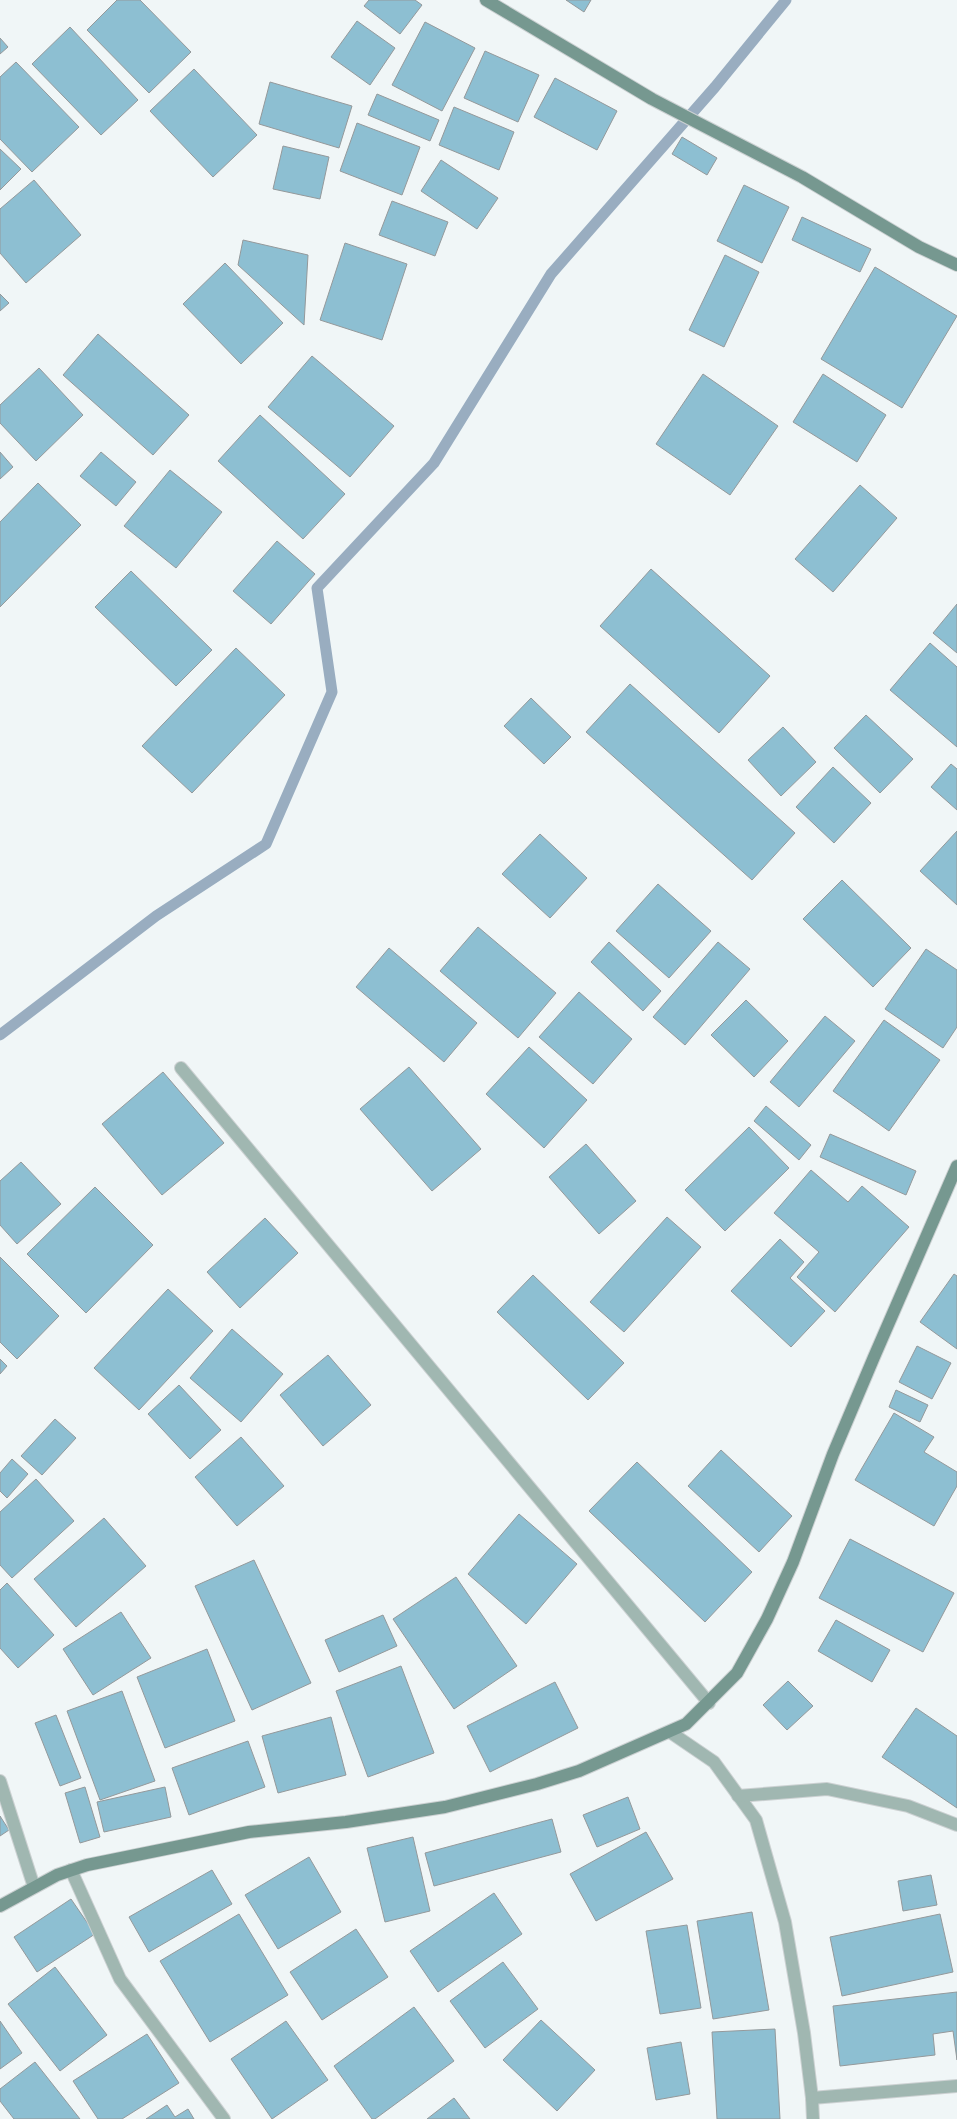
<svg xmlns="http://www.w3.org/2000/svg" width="957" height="2119" viewBox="0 0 957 2119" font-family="Montserrat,sans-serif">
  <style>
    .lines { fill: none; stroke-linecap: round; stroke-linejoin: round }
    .stream { stroke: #99adc0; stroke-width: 11 }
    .building { fill: #8dbfd2; stroke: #94999b }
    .street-casing { stroke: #ccd1d2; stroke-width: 14 }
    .secondary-casing { stroke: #ccd1d2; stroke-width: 14 }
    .street { stroke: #a0b7b1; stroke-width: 12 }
    .secondary { stroke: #769890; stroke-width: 12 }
  </style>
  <rect width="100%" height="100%" fill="#f0f6f7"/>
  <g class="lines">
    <path class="stream" d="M0 1035 156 916 266 844 332 692 317 588 434 463 551 274 715 87 786 0"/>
  </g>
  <g class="building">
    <path d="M117 0H140L191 52 149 93 87 30Z"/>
    <path d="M369 0H415L422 5 400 34 364 6Z"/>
    <path d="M566 0H591L584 12Z"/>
    <path d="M357 21 395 48 370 85 331 57Z"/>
    <path d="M425 22 475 48 442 111 392 85Z"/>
    <path d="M70 27 138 100 101 135 32 64Z"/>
    <path d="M0 38 8 47 0 54Z"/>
    <path d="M485 51 539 75 518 122 464 98Z"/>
    <path d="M16 62 79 127 32 172 0 139V77Z"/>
    <path d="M194 69 257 135 213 177 150 111Z"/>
    <path d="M555 78 617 111 597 150 534 117Z"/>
    <path d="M270 82 352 106 339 148 259 124Z"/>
    <path d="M377 94 439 120 430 141 368 115Z"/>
    <path d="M454 107 514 132 499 170 439 145Z"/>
    <path d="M357 123 420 147 402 195 340 171Z"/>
    <path d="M682 137 717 158 707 175 672 154Z"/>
    <path d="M283 146 329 157 320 199 273 189Z"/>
    <path d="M0 149 21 169 0 190Z"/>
    <path d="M441 160 498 198 477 229 421 191Z"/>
    <path d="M34 180 81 235 26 283 0 253V209Z"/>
    <path d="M744 185 789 207 762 263 717 241Z"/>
    <path d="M392 201 448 222 435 256 379 235Z"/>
    <path d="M802 217 871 249 860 272 792 240Z"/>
    <path d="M243 240 308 255 304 325 238 265Z"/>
    <path d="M345 243 407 264 382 340 320 320Z"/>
    <path d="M725 255 759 272 724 347 689 330Z"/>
    <path d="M225 263 283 323 241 364 183 304Z"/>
    <path d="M875 267 957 316 902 408 821 359Z"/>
    <path d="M0 294 9 303 0 311Z"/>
    <path d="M98 334 189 415 153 455 63 375Z"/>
    <path d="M312 356 394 426 350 477 268 407Z"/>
    <path d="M39 368 83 415 36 461 0 423V405Z"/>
    <path d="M703 374 778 426 730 495 656 444Z"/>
    <path d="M823 374 886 415 857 462 793 422Z"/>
    <path d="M260 415 345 494 303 539 218 461Z"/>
    <path d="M0 452 13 467 0 479Z"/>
    <path d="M101 452 136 482 116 506 80 476Z"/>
    <path d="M170 470 222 512 176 568 124 526Z"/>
    <path d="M38 483 81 525 0 607V522Z"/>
    <path d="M860 485 897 518 833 592 795 559Z"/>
    <path d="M277 541 315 574 271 624 233 591Z"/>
    <path d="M651 569 770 676 719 733 600 626Z"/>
    <path d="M131 571 212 650 176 686 95 607Z"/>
    <path d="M957 604V653L933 633Z"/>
    <path d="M930 643 957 667V747L890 690Z"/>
    <path d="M236 648 285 695 192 793 142 746Z"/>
    <path d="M630 684 795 833 752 880 586 732Z"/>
    <path d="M531 698 571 737 544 764 504 726Z"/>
    <path d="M866 715 913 759 880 793 834 748Z"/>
    <path d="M783 727 816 762 781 796 748 760Z"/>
    <path d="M951 764 957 769V810L931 787Z"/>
    <path d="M833 767 871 803 834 843 796 807Z"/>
    <path d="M957 831V905L920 871Z"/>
    <path d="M540 834 587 878 550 918 502 874Z"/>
    <path d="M842 880 911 948 873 987 803 919Z"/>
    <path d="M658 884 711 931 669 978 616 931Z"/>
    <path d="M478 927 556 993 518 1038 440 971Z"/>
    <path d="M609 942 661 991 643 1011 591 962Z"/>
    <path d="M718 942 750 969 685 1045 653 1017Z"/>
    <path d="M389 948 477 1023 444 1062 356 987Z"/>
    <path d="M926 949 957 970V1027L943 1048 885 1009Z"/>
    <path d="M579 992 632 1039 593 1084 539 1037Z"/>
    <path d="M746 1000 788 1041 754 1077 711 1035Z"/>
    <path d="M825 1016 855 1041 799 1107 770 1082Z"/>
    <path d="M884 1020 940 1060 889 1131 833 1091Z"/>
    <path d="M529 1047 587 1100 544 1148 486 1094Z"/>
    <path d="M409 1067 481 1149 432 1191 360 1109Z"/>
    <path d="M163 1072 224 1143 162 1195 102 1124Z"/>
    <path d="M766 1106 811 1145 799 1160 754 1121Z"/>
    <path d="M749 1127 789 1168 725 1231 685 1190Z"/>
    <path d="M830 1134 916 1171 906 1195 820 1157Z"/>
    <path d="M586 1144 636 1201 599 1234 549 1177Z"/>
    <path d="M21 1162 61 1204 17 1244 0 1225V1181Z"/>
    <path d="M811 1170 848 1202 862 1186 909 1227 835 1312 797 1277 819 1252 774 1213Z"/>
    <path d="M95 1187 153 1245 86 1313 27 1254Z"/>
    <path d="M667 1217 701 1247 624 1332 590 1302Z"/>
    <path d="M265 1218 298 1253 240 1308 207 1272Z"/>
    <path d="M780 1239 804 1262 790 1278 825 1311 791 1347 731 1291Z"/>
    <path d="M0 1257 59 1316 17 1359 0 1342Z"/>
    <path d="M954 1274 957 1276V1349L920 1322Z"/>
    <path d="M533 1275 624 1363 588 1400 497 1312Z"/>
    <path d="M168 1289 213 1331 139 1410 94 1368Z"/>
    <path d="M232 1329 283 1374 241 1422 190 1378Z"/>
    <path d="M917 1346 951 1363 932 1399 899 1382Z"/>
    <path d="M328 1355 371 1405 323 1446 280 1395Z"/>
    <path d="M0 1359 7 1366 0 1374Z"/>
    <path d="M179 1385 221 1430 190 1459 148 1414Z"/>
    <path d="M896 1390 928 1405 920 1422 889 1407Z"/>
    <path d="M894 1413 934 1437 924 1452 957 1472V1486L934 1526 855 1480Z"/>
    <path d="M55 1419 76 1438 42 1475 21 1456Z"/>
    <path d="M241 1437 284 1486 237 1526 195 1477Z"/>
    <path d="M721 1450 792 1516 759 1552 688 1486Z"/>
    <path d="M12 1459 28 1474 7 1498 0 1491V1473Z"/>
    <path d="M637 1462 752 1572 705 1622 589 1511Z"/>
    <path d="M36 1479 74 1521 12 1578 0 1565V1512Z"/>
    <path d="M519 1514 577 1564 526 1624 468 1574Z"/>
    <path d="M104 1518 146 1566 76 1627 34 1579Z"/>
    <path d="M850 1539 954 1593 923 1652 819 1598Z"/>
    <path d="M254 1560 311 1683 252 1710 195 1586Z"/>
    <path d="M456 1577 517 1666 454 1709 393 1619Z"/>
    <path d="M7 1583 54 1635 18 1668 0 1648V1590Z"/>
    <path d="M121 1612 151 1658 93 1695 63 1649Z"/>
    <path d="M383 1615 397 1646 339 1672 325 1640Z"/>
    <path d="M836 1620 890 1650 872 1682 818 1651Z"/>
    <path d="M207 1649 235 1721 165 1748 137 1677Z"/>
    <path d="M401 1666 434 1753 368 1777 336 1691Z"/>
    <path d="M788 1681 813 1706 787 1730 763 1705Z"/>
    <path d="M555 1682 578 1728 490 1772 467 1726Z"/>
    <path d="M122 1691 155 1781 100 1800 67 1711Z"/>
    <path d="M916 1708 957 1736V1808L882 1757Z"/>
    <path d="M56 1715 81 1778 60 1786 35 1723Z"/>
    <path d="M331 1717 346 1775 278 1793 262 1736Z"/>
    <path d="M248 1741 265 1787 189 1815 172 1768Z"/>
    <path d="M85 1787 100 1837 80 1843 65 1793Z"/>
    <path d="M165 1787 171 1817 104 1832 97 1802Z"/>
    <path d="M628 1797 640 1829 597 1847 583 1815Z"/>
    <path d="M0 1816 9 1830 0 1836Z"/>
    <path d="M552 1819 561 1852 434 1886 425 1853Z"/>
    <path d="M646 1832 673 1879 596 1921 570 1874Z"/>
    <path d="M413 1837 430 1911 385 1922 367 1848Z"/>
    <path d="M309 1857 341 1912 278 1949 245 1895Z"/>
    <path d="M212 1870 232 1904 149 1952 129 1917Z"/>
    <path d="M931 1875 937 1905 903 1911 898 1881Z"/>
    <path d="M494 1893 522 1934 438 1992 410 1951Z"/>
    <path d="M71 1899 95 1934 37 1972 14 1937Z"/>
    <path d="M752 1912 769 2010 713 2019 697 1921Z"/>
    <path d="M239 1914 288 1995 210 2042 160 1961Z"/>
    <path d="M940 1914 953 1972 842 1996 830 1937Z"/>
    <path d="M687 1925 701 2008 660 2014 646 1931Z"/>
    <path d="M356 1929 388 1977 322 2020 290 1972Z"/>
    <path d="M503 1962 538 2009 485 2048 450 2001Z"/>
    <path d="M55 1967 107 2035 60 2071 8 2004Z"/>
    <path d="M957 1992V2060L953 2031 933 2034 935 2055 840 2066 833 2006Z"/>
    <path d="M414 2007 454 2061 375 2119H372L334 2066Z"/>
    <path d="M541 2020 595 2070 557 2111 503 2060Z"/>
    <path d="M0 2021 22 2053 0 2069Z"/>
    <path d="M286 2021 328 2080 272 2119 231 2059Z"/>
    <path d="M775 2029 780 2119H717L712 2032Z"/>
    <path d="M147 2034 179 2083 122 2119H98L73 2081Z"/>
    <path d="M681 2042 690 2094 656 2100 647 2048Z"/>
    <path d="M35 2062 80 2119H14L0 2101V2089Z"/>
    <path d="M454 2098 470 2119H427Z"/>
    <path d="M167 2105 175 2117 188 2109 194 2119H146Z"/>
  </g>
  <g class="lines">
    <g class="street-casing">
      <g id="street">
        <path d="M181 1068 709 1703"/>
        <path d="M670 1732 714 1762 756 1820 785 1922 804 2033 812 2098 813 2119"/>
        <path d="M0 1781 34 1887"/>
        <path d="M738 1796 827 1789 908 1806 957 1825"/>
        <path d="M71 1870 120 1979 224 2119"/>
        <path d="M812 2098 957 2086"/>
      </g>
    </g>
    <g class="secondary-casing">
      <g id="secondary">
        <path d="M486 0 652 99 802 177 919 247 957 265"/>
        <path d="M0 1906 57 1875 87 1865 249 1832 346 1822 445 1807 537 1784 579 1771 686 1724 737 1673 767 1619 793 1562 833 1454 874 1357 957 1166"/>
      </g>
    </g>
    <use href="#street" class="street"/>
    <use href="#secondary" class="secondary"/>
  </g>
</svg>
